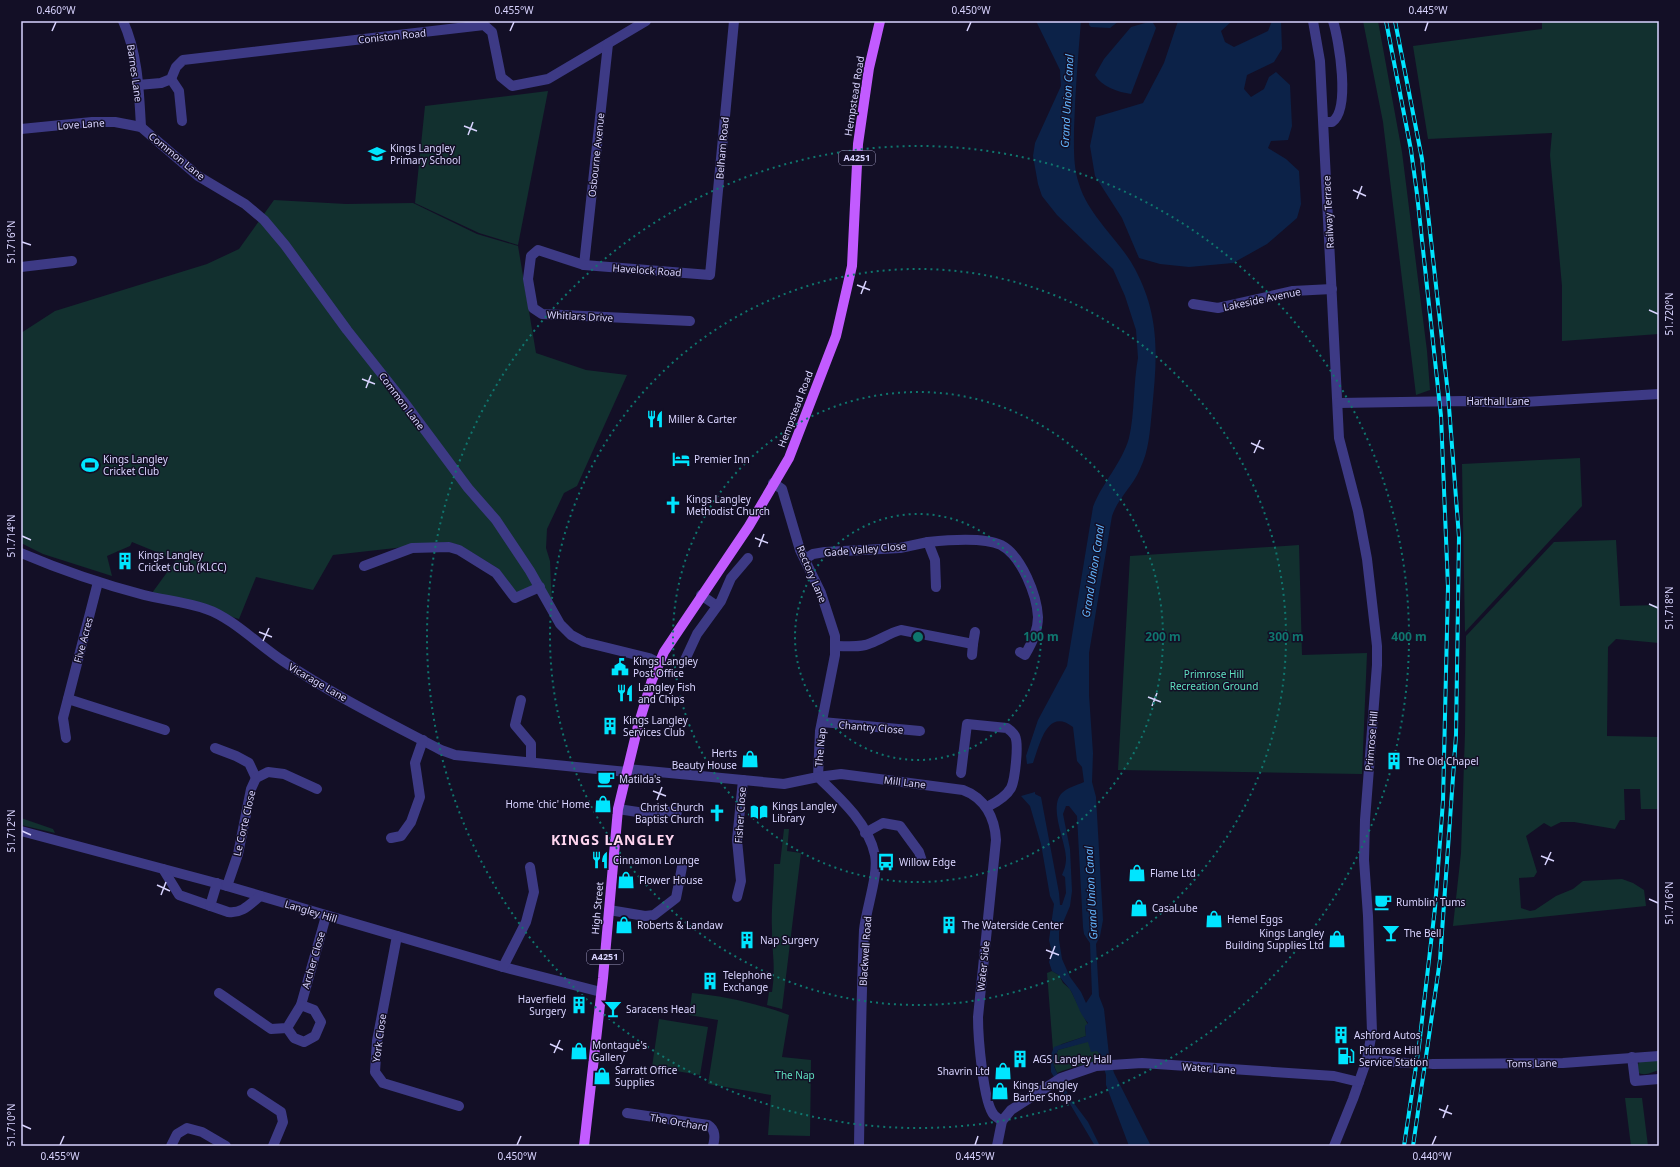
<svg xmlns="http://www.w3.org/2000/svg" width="1680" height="1167" viewBox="0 0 1680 1167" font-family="'Noto Sans',sans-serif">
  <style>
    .green { fill: #12302f }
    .water { fill: #0c2248; fill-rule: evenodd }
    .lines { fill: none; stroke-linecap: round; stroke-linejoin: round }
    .minor-tunnel { stroke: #312d47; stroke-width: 10; stroke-dasharray: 10 5; stroke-linecap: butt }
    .minor { stroke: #3d3a85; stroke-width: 10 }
    .major { stroke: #c25bff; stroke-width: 10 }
    .rail-casing { stroke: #00e5ff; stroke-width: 4 }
    .rail { stroke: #130f26; stroke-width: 2.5; stroke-dasharray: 8; stroke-linecap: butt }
    .ticks { fill: none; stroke: #d9d4ff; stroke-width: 1.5 }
    .ring { fill: none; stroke: #0f766e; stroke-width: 2; stroke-dasharray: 2 4 }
    .labels { text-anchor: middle; stroke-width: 3; stroke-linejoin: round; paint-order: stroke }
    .shield { fill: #130f26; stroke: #9e99be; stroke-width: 1 }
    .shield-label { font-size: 9px; font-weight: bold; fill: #d9d4ff }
    .street-label { font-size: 10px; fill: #d9d4ff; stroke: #130f26 }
    .poi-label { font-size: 10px; fill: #d9d4ff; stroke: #130f26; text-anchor: start }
    .park-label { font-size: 10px; fill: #5fe0c0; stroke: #130f26 }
    .water-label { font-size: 11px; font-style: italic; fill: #62b6ff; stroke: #130f26 }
    .district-label { font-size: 14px; font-weight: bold; letter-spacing: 1px; fill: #ffd6f0; stroke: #130f26 }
    .centre { fill: #0f766e; stroke: #130f26; stroke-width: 2 }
    .ring-label { font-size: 12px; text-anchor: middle; font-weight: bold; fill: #0f766e; stroke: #130f26; stroke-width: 3; stroke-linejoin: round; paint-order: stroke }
    .neatline { fill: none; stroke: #d9d4ff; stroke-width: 1.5 }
    .ticks-label { font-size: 10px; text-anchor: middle; fill: #d9d4ff }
  </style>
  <rect width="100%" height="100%" fill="#130f26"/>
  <g class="green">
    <path d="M1363 21H1378L1402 152 1427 351 1430 390 1416 395 1383 122Z"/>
    <path d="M1542 21H1659V334L1562 341V286L1550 155 1552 133 1428 139 1413 46 1542 29Z"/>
    <path d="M548 91 518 245 479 233 415 203 425 106Z"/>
    <path d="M274 200 346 204 413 203 477 234 518 246 536 353 586 370 627 375 577 486 564 493 547 529 546 548 550 561 552 608 540 586 517 595 499 569 461 546 449 542 333 555 313 590 256 577 239 619 152 593 176 560 132 542 130 546 107 556 112 576 43 554 21 543V333L55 311 207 264 239 249Z"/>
    <path d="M1580 458 1582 506 1465 632 1462 464Z"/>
    <path d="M1616 540 1620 606 1659 605V643L1616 639 1608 647 1607 736 1659 737V809H1641L1640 789H1624L1625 820H1620L1615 829 1574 822H1561L1551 827 1544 823 1526 836 1537 872 1534 877 1519 878 1521 908 1530 911 1535 910 1556 896 1573 889 1583 881 1622 879 1633 883 1644 890 1646 906 1453 926 1461 853 1465 733 1466 636 1554 542Z"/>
    <path d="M1299 545 1302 655 1367 653 1362 774 1118 770 1130 556Z"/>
    <path d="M21 818 53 829 55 833 21 825Z"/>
    <path d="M784 829H789L787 851 801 853 782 1009 767 1005 769 992H772C776 967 772 953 772 930 771 908 774 886 774 864H780Z"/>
    <path d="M1052 971 1059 975 1063 983 1070 989 1088 1025 1085 1026 1086 1036 1062 1044 1053 1050 1047 973Z"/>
    <path d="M692 993C725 996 758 1004 789 1015L782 1057 811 1060 810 1136 768 1135 771 1095 708 1084 718 1020 689 1015Z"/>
    <path d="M659 1019 708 1027 700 1075 652 1067Z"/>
    <path d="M1088 1041 1100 1054 1102 1063C1086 1063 1072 1067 1057 1073L1053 1063 1058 1050Z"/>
    <path d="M1659 1059V1070C1652 1072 1645 1077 1637 1072V1066L1640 1061Z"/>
    <path d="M1625 1098H1642L1648 1146H1631Z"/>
  </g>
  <g class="water">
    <path d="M1036 21H1081C1078 57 1075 93 1074 130 1074 148 1073 166 1079 184 1089 217 1119 239 1135 269 1161 318 1157 358 1152 410 1150 430 1149 451 1140 469 1133 486 1118 498 1112 516L1089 653V695L1093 753 1092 782 1096 797 1103 920 1100 936 1096 944 1099 996 1104 1009 1109 1055 1114 1073 1151 1146H1129L1106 1085V1075L1100 1054 1097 1051 1091 1052 1088 1042 1058 1050 1053 1063 1055 1069 1070 1098 1088 1122 1100 1146H1095L1051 1072V1055L1054 1047 1086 1036 1085 1026 1088 1023C1079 1013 1077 1002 1071 991 1067 985 1062 981 1059 975L1052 971 1049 962 1052 953 1049 940 1054 904 1050 896 1041 844 1030 806 1021 796 1035 792V794L1041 797 1059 893 1060 905H1062L1066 893 1065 877 1062 875C1064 870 1066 866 1066 858 1066 842 1048 807 1062 793 1067 788 1077 785 1084 782L1082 767 1077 761 1073 727C1047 707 1040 744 1033 763L1027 764 1026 756 1038 720 1067 666 1093 507C1102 483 1122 463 1129 438 1135 413 1133 384 1138 358L1136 330 1125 296 1113 269 1057 215 1042 196 1038 184 1033 156 1035 143 1061 86 1060 70ZM1066 806H1069L1077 816 1083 927 1084 934 1090 943 1092 994 1086 1003 1081 992 1070 977 1062 959 1059 940V932L1070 906 1072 891 1070 849 1063 814Z"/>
    <path d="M1089 21H1119L1110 28 1091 27 1089 25Z"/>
    <path d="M1152 21 1156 28 1131 94C1118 92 1102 87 1095 75L1104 59 1131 27Z"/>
    <path d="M1178 21H1232L1221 31 1225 42 1234 47 1268 31 1272 21H1281L1282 49 1274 62 1247 75 1244 89 1251 97 1264 89 1269 77 1276 72 1290 85 1292 126 1288 140 1271 141 1268 148 1286 159 1299 171 1301 204 1297 218 1267 244 1233 263 1189 267 1160 264 1139 258 1122 218 1095 176 1090 146 1096 117 1143 103 1164 63Z"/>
  </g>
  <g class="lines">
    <path class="minor-tunnel" d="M1406 1063 1432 1064"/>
    <g class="minor">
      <path d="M123 21C138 54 139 91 141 127"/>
      <path d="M1313 21 1320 61 1339 438 1358 511 1367 559 1377 646V665L1365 820 1364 860 1368 916 1372 1032 1367 1059 1353 1099 1334 1146"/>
      <path d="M171 79 179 91 182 121"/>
      <path d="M138 85 161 83 171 79 176 67 183 60 484 25 492 32 501 77 512 86 548 79 646 21"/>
      <path d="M1324 122H1332C1351 110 1339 40 1333 21"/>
      <path d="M21 129 92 122H115L141 127 198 176 245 204 264 220 285 245 347 330 404 402 468 488 496 520 530 571 560 624 571 635 584 642 649 658 659 663"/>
      <path d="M584 265 608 44"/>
      <path d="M21 267 72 261"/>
      <path d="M1193 304 1218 308 1293 291 1332 289"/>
      <path d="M690 321 542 314 533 308 528 279 531 256 538 250 584 265 710 275 734 21"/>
      <path d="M1338 403 1464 401 1506 403 1659 394"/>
      <path d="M928 542C947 540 984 537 1001 545 1022 556 1037 596 1038 617 1038 631 1032 643 1025 655L1020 652"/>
      <path d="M21 553C61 570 102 584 144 595 164 600 186 602 206 609 231 617 260 646 283 661 333 695 388 722 441 750L455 755 627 772"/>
      <path d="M805 559 813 554 825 552 900 548 928 542 935 560 936 587"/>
      <path d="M364 566 412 548 449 547 459 550 496 573 515 598 540 587"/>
      <path d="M701 595 717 606"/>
      <path d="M836 646C847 646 861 648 871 643 882 639 889 633 901 630L973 644 975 632"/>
      <path d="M972 655 973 644"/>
      <path d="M684 662 697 634 721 601 731 578 748 558"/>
      <path d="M68 699 165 730"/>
      <path d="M521 700 515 725 531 744V762"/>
      <path d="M822 722 920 731"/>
      <path d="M66 738 63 718 98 582"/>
      <path d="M215 748 236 756 249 763 256 778"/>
      <path d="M627 769 784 784 818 777 820 731 835 655V636L821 593 800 550 782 489 773 483"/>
      <path d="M961 773 967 724 1007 728C1010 730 1013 732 1015 736 1019 744 1015 780 1011 788 1006 797 995 803 987 807"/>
      <path d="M818 777 841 774 963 790C985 798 995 818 996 840L978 1017C978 1035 983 1103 994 1115 996 1117 999 1119 1002 1121"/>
      <path d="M818 777C840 798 868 823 875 855 879 874 866 909 864 930 861 1002 860 1074 859 1146"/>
      <path d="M618 809 651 814 657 811 677 812"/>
      <path d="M21 831 227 886 503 967 601 992"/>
      <path d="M865 833 883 823 900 826 919 852 922 861"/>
      <path d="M391 838 401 836 411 822 420 797 415 763 423 740"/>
      <path d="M163 869 179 895 228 912C242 914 250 904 260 896"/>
      <path d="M227 886 238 854 251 789 256 778 268 772 284 774 317 789"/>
      <path d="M737 897 741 881 737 840 743 780"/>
      <path d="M210 906 217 883"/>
      <path d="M609 910 645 916 654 915 676 898 682 867"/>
      <path d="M397 936 377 1041 375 1072 383 1083 459 1106"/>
      <path d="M503 967 526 922 534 892 530 867"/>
      <path d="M219 993 271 1029 287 1028 301 1005 326 916"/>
      <path d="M287 1028 294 1038 304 1042 315 1036 321 1022 314 1010 301 1005"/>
      <path d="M1632 1057 1635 1081 1659 1079"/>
      <path d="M1367 1059 1406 1063"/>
      <path d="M1432 1064 1563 1063 1659 1056"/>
      <path d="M252 1093 281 1112 283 1122 273 1146"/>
      <path d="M627 1113 708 1125C716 1130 715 1138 713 1146"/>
      <path d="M171 1146 177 1134 187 1128 202 1132 226 1146"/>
      <path d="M997 1146 1002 1121 1011 1110 1061 1078 1096 1066 1142 1063 1334 1076 1359 1082"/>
    </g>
    <path class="major" d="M584 1146 603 978 618 809 638 726 652 680 664 652 749 526 789 458 836 336 852 266 858 144 869 68 880 21"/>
    <g class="rail-casing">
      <g id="rail">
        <path d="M1386 21 1411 150 1417 194 1441 416 1448 587 1443 801 1435 908 1419 1046 1404 1146"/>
        <path d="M1395 21 1422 159 1448 394 1459 537 1456 735 1440 960 1413 1146"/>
      </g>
    </g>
    <use href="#rail" class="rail"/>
  </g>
  <path class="ticks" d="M52 31 56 22M510 31 514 22M967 31 971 22M1425 31 1428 22M464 126 477 131M468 135 473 122M1353 190 1366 196M1357 199 1362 186M22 242 31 245M857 285 870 290M861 294 866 281M1649 310 1658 314M362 379 375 384M366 388 371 375M1251 443 1264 449M1254 453 1260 440M22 536 31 540M755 538 768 543M759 547 764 534M1649 604 1658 608M259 632 272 637M263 641 269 628M1148 697 1161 702M1152 706 1157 693M653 791 666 796M657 800 662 787M22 831 31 835M1541 856 1554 861M1545 865 1551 852M157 885 170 891M161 895 166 882M1649 899 1658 903M1046 950 1059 955M1050 959 1055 946M550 1044 563 1050M554 1053 560 1040M1439 1109 1452 1114M1443 1118 1448 1105M22 1125 31 1129M60 1145 64 1136M517 1145 521 1136M975 1145 978 1136M1432 1145 1436 1136"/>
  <g class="ring">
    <circle cx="918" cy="637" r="123"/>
    <circle cx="918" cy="637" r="245"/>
    <circle cx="918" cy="637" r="368"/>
    <circle cx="918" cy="637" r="491"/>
  </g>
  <defs>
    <g id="school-bare" transform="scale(1.38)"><path d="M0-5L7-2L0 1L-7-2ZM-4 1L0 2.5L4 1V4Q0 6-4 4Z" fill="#00e5ff" stroke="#130f26" stroke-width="2.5" paint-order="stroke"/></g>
    <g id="restaurant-bare" transform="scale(1.38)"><path d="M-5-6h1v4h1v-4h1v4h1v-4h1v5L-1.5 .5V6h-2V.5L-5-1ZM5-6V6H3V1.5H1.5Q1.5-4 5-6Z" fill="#00e5ff" stroke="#130f26" stroke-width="2.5" paint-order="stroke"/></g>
    <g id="hotel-bare" transform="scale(1.38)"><path d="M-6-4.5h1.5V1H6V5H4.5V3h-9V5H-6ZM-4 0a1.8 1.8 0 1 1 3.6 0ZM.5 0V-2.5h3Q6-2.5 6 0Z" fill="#00e5ff" stroke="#130f26" stroke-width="2.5" paint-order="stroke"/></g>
    <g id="stadium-bare" transform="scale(1.38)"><path d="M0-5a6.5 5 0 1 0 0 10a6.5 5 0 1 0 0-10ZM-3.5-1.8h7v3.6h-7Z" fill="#00e5ff" stroke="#130f26" stroke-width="2.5" paint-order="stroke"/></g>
    <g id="church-bare" transform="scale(1.38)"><path d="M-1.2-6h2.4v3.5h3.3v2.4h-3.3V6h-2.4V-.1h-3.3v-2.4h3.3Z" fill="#00e5ff" stroke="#130f26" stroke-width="2.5" paint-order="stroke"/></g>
    <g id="building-bare" transform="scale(1.38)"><path d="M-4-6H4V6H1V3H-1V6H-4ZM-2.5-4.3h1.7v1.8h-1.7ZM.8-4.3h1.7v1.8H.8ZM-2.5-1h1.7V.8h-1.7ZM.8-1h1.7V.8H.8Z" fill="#00e5ff" stroke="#130f26" stroke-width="2.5" paint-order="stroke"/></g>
    <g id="civic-bare" transform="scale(1.38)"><path d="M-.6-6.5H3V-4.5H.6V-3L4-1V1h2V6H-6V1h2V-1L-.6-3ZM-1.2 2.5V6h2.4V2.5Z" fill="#00e5ff" stroke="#130f26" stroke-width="2.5" paint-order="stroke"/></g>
    <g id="shop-bare" transform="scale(1.38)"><path d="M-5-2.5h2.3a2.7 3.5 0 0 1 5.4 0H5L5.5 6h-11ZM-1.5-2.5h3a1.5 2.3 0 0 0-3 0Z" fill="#00e5ff" stroke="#130f26" stroke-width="2.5" paint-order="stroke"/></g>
    <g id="cafe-bare" transform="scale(1.38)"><path d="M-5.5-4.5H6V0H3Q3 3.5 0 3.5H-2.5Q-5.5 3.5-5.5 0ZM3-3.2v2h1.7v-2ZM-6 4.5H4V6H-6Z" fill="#00e5ff" stroke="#130f26" stroke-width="2.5" paint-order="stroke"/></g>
    <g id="library-bare" transform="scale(1.38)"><path d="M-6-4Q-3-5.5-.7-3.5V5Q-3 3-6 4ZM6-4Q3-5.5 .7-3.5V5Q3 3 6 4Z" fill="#00e5ff" stroke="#130f26" stroke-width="2.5" paint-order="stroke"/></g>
    <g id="bus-bare" transform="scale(1.38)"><path d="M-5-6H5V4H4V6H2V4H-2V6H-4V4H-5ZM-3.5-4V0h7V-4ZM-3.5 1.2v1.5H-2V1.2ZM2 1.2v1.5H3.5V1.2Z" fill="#00e5ff" stroke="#130f26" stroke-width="2.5" paint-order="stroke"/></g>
    <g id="bar-bare" transform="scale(1.38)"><path d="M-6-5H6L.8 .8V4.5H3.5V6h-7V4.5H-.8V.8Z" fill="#00e5ff" stroke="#130f26" stroke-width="2.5" paint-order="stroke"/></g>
    <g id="fuel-bare" transform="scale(1.38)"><path d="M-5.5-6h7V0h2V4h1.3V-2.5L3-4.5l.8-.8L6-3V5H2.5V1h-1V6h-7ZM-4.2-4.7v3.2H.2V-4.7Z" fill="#00e5ff" stroke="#130f26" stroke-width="2.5" paint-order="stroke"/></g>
  </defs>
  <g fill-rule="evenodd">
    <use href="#school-bare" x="377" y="154"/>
    <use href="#restaurant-bare" x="655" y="419"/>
    <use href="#hotel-bare" x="681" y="459"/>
    <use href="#stadium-bare" x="90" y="465"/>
    <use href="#church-bare" x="673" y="505"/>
    <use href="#building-bare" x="125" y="561"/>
    <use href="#civic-bare" x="620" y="667"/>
    <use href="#restaurant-bare" x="625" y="693"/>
    <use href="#building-bare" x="610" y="726"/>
    <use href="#shop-bare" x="750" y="759"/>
    <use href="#building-bare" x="1394" y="761"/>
    <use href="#cafe-bare" x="606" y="779"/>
    <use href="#shop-bare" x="603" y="804"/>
    <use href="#library-bare" x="759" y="812"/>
    <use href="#church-bare" x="717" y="813"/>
    <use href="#restaurant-bare" x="600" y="860"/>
    <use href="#bus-bare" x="886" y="862"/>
    <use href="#shop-bare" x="1137" y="873"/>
    <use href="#shop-bare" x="626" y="880"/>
    <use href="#cafe-bare" x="1383" y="902"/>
    <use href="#shop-bare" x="1139" y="908"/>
    <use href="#shop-bare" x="1214" y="919"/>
    <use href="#shop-bare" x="624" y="925"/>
    <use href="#building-bare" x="949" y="925"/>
    <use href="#bar-bare" x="1391" y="933"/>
    <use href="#shop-bare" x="1337" y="939"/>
    <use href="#building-bare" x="747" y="940"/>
    <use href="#building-bare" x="710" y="981"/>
    <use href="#building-bare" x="579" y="1005"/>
    <use href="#bar-bare" x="613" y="1009"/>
    <use href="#building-bare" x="1341" y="1035"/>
    <use href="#shop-bare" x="579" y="1051"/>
    <use href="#fuel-bare" x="1346" y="1056"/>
    <use href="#building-bare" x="1020" y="1059"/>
    <use href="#shop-bare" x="1003" y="1071"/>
    <use href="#shop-bare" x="602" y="1076"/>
    <use href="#shop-bare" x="1000" y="1091"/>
  </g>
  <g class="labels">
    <g class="shield">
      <rect x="839" y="151" width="36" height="14" rx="3"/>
      <rect x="587" y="950" width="36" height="14" rx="3"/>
    </g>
    <g class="shield-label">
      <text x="857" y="161">A4251</text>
      <text x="605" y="960">A4251</text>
    </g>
    <g class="street-label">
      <text transform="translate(392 36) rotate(-6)" y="4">Coniston Road</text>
      <text transform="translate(135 73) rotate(82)" y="4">Barnes Lane</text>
      <text transform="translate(854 96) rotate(-81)" y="4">Hempstead Road</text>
      <text transform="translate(81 124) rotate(-4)" y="4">Love Lane</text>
      <text transform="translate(722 148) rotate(-85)" y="4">Belham Road</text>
      <text transform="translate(596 155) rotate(-84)" y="4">Osbourne Avenue</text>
      <text transform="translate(177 156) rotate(39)" y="4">Common Lane</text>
      <text transform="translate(1328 212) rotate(-93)" y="4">Railway Terrace</text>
      <text transform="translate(647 270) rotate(4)" y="4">Havelock Road</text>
      <text transform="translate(1262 299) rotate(-12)" y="4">Lakeside Avenue</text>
      <text transform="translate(580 316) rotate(3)" y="4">Whitlars Drive</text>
      <text transform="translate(402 401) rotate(53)" y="4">Common Lane</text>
      <text x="1498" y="405">Harthall Lane</text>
      <text transform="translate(795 409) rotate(-69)" y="4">Hempstead Road</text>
      <text transform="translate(865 549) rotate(-5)" y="4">Gade Valley Close</text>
      <text transform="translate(812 574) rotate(67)" y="4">Rectory Lane</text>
      <text transform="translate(83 640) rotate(-75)" y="4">Five Acres</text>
      <text transform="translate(318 682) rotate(30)" y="4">Vicarage Lane</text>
      <text transform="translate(871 727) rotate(5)" y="4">Chantry Close</text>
      <text transform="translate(1371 741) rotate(-85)" y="4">Primrose Hill</text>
      <text transform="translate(820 747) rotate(-85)" y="4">The Nap</text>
      <text transform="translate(905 782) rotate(7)" y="4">Mill Lane</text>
      <text transform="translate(740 815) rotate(-86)" y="4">Fisher Close</text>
      <text transform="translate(244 823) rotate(-77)" y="4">Le Corte Close</text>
      <text transform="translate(597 908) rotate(-85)" y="4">High Street</text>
      <text transform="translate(311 911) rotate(17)" y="4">Langley Hill</text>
      <text transform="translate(865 951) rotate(-86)" y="4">Blackwell Road</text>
      <text transform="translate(313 960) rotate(-74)" y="4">Archer Close</text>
      <text transform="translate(983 966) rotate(-84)" y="4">Water Side</text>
      <text transform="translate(379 1038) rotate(-82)" y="4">York Close</text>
      <text transform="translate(1532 1063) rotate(-1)" y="4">Toms Lane</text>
      <text transform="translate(1209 1068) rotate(4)" y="4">Water Lane</text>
      <text transform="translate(679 1122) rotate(10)" y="4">The Orchard</text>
    </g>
    <g class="poi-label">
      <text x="390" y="152">Kings Langley<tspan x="390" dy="12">Primary School</tspan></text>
      <text x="668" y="423">Miller &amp; Carter</text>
      <text x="103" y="463">Kings Langley<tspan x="103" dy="12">Cricket Club</tspan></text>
      <text x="694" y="463">Premier Inn</text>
      <text x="686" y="503">Kings Langley<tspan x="686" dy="12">Methodist Church</tspan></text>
      <text x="138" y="559">Kings Langley<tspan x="138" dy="12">Cricket Club (KLCC)</tspan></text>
      <text x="633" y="665">Kings Langley<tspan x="633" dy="12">Post Office</tspan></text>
      <text x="638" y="691">Langley Fish<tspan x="638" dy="12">and Chips</tspan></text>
      <text x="623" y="724">Kings Langley<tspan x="623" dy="12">Services Club</tspan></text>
      <text x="737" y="757" text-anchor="end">Herts<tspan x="737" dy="12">Beauty House</tspan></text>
      <text x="1407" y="765">The Old Chapel</text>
      <text x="619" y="783">Matilda's</text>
      <text x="590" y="808" text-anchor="end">Home 'chic' Home</text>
      <text x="772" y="810">Kings Langley<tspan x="772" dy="12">Library</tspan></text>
      <text x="704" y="811" text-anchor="end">Christ Church<tspan x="704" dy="12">Baptist Church</tspan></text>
      <text x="613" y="864">Cinnamon Lounge</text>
      <text x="899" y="866">Willow Edge</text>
      <text x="1150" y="877">Flame Ltd</text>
      <text x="639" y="884">Flower House</text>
      <text x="1396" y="906">Rumblin' Tums</text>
      <text x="1152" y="912">CasaLube</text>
      <text x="1227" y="923">Hemel Eggs</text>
      <text x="637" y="929">Roberts &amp; Landaw</text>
      <text x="962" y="929">The Waterside Center</text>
      <text x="1324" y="937" text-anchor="end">Kings Langley<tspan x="1324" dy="12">Building Supplies Ltd</tspan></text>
      <text x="1404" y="937">The Bell</text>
      <text x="760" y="944">Nap Surgery</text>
      <text x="723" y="979">Telephone<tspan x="723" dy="12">Exchange</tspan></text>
      <text x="566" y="1003" text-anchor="end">Haverfield<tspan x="566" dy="12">Surgery</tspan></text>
      <text x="626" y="1013">Saracens Head</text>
      <text x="1354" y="1039">Ashford Autos</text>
      <text x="592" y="1049">Montague's<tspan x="592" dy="12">Gallery</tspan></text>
      <text x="1359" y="1054">Primrose Hill<tspan x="1359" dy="12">Service Station</tspan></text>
      <text x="1033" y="1063">AGS Langley Hall</text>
      <text x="615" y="1074">Sarratt Office<tspan x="615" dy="12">Supplies</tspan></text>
      <text x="990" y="1075" text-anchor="end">Shavrin Ltd</text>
      <text x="1013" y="1089">Kings Langley<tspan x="1013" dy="12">Barber Shop</tspan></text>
    </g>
    <g class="park-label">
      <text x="1214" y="678">Primrose Hill<tspan x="1214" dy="12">Recreation Ground</tspan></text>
      <text x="795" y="1079">The Nap</text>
    </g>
    <g class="water-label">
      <text transform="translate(1067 101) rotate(-87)" y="4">Grand Union Canal</text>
      <text transform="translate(1093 571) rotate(-81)" y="4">Grand Union Canal</text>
      <text transform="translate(1091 893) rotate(-93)" y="4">Grand Union Canal</text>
    </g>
    <g class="district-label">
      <text x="613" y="845">KINGS LANGLEY</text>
    </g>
  </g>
  <circle cx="918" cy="637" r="6" class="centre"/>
  <g class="ring-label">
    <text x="1041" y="641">100 m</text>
    <text x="1163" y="641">200 m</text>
    <text x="1286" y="641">300 m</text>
    <text x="1409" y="641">400 m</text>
  </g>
  <rect width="1680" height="1167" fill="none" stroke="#130f26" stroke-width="44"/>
  <rect x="22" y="22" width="1636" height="1123" class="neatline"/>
  <g class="ticks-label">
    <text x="56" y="14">0.460°W</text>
    <text x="514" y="14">0.455°W</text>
    <text x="971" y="14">0.450°W</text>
    <text x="1428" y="14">0.445°W</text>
    <text transform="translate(11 242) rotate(-90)" y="4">51.716°N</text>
    <text transform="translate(1669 314) rotate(-90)" y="4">51.720°N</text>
    <text transform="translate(11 536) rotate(-90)" y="4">51.714°N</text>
    <text transform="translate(1669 608) rotate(-90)" y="4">51.718°N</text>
    <text transform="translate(11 831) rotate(-90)" y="4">51.712°N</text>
    <text transform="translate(1669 903) rotate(-90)" y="4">51.716°N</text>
    <text transform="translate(11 1125) rotate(-90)" y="4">51.710°N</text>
    <text x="60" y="1160">0.455°W</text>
    <text x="517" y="1160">0.450°W</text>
    <text x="975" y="1160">0.445°W</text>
    <text x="1432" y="1160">0.440°W</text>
  </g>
</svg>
